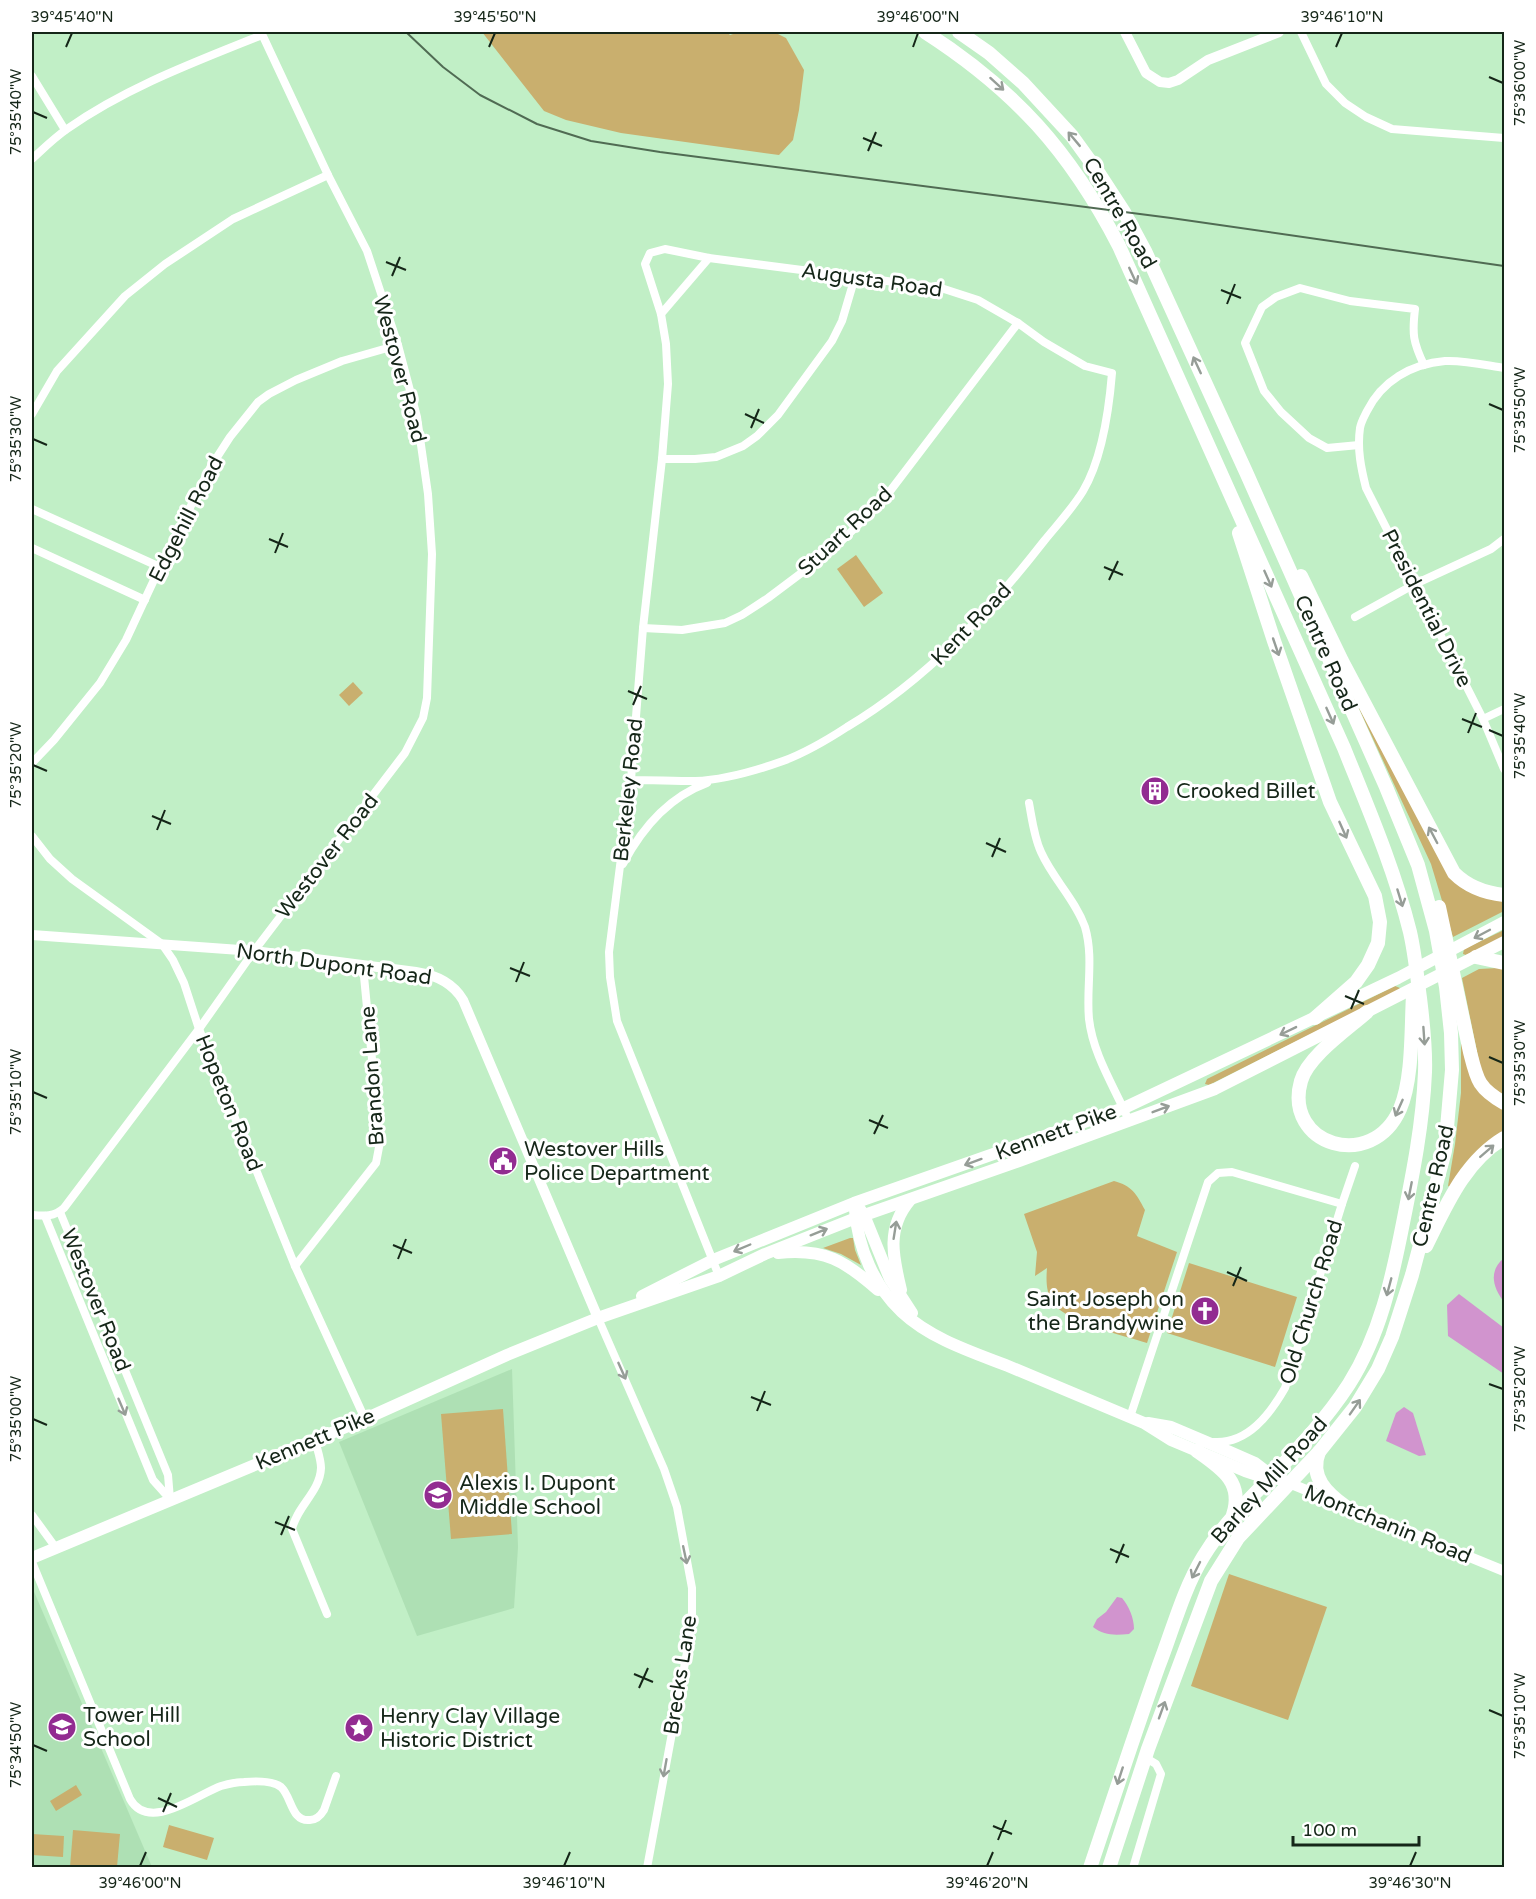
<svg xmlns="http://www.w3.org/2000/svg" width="1536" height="1899" viewBox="0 0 1536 1899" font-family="'Varela Round',sans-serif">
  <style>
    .built { fill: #aee0b4 }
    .green { fill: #c9af6e }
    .water { fill: #d194ce }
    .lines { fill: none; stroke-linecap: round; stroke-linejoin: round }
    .street { stroke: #fff; stroke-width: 8 }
    .secondary { stroke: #fff; stroke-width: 10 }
    .primary { stroke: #fff; stroke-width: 12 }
    .highway { stroke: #fff; stroke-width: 14 }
    .rail { stroke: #506b53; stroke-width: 2 }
    .oneway { stroke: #969d97 }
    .ticks { fill: none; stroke: #152618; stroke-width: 2 }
    .labels { text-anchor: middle; stroke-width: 6; stroke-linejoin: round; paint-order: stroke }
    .street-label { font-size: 21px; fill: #152618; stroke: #fff }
    .poi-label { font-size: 21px; fill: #152618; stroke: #fff; text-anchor: start }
    .neatline { fill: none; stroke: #152618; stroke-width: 2 }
    .ticks-label { font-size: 15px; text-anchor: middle; fill: #152618 }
  </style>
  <rect width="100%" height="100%" fill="#c1efc6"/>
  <g class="built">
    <path d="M512 1369 518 1547 514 1608 417 1636 339 1442Z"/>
    <path d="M32 1587 152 1867H32Z"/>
  </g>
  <g class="green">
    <path d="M482 32H727L730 35 739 32H774L786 38 804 70 799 110 793 140 779 155 621 133 566 120 544 111Z"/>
    <path d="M856 555 883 593 864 607 837 569Z"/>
    <path d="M353 682 363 693 349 706 339 695Z"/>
    <path d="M1355 696 1450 872 1504 898V911L1453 937 1431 864 1354 698Z"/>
    <path d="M1504 930V937L1466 955 1463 954 1464 949Z"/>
    <path d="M1498 968 1504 969V1098L1483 1081 1462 978 1479 969Z"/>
    <path d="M1395 986 1400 988 1399 990 1209 1085 1205 1084 1207 1079Z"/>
    <path d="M1461 1037 1466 1056 1504 1108V1134L1453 1188 1448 1186 1455 1144 1461 1093Z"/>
    <path d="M1114 1181C1132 1186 1136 1193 1145 1210L1137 1236 1177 1252 1147 1343C1122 1335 1068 1323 1053 1303 1046 1293 1046 1280 1047 1268L1035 1276 1037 1252 1024 1214Z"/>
    <path d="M850 1238H853L855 1250 861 1265 841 1254 823 1248Z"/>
    <path d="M1189 1263 1297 1297 1275 1367 1167 1333Z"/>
    <path d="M503 1409 512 1534 451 1539 441 1414Z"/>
    <path d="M1229 1574 1327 1607 1288 1720 1191 1686Z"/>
    <path d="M76 1785 82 1795 56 1811 50 1801Z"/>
    <path d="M169 1825 214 1838 207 1860 163 1847Z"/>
    <path d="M73 1830 120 1834 117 1867H70Z"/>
    <path d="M32 1834 64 1836 63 1857 32 1855Z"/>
  </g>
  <g class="water">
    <path d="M1504 1258V1302C1493 1288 1488 1271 1504 1258Z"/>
    <path d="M1459 1294 1504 1328V1374L1448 1336 1447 1305Z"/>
    <path d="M1404 1407 1413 1413 1426 1455 1419 1456 1386 1441 1396 1413Z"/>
    <path d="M1117 1597 1122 1598C1129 1606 1134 1618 1134 1629L1129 1634C1115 1635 1104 1636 1093 1627L1097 1619 1106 1612Z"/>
  </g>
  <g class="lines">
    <g class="street">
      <path d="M1301 32 1326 84 1345 103 1366 117 1392 129 1504 138"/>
      <path d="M32 76 65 130"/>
      <path d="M32 159C43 149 54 138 67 129 127 87 195 62 262 35"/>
      <path d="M661 314 709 258"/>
      <path d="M1504 368C1485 365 1464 360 1445 361 1411 364 1382 381 1367 411 1364 417 1361 422 1360 428 1357 449 1361 468 1366 488L1483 719 1504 769"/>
      <path d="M32 414 57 371 125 296 165 264 233 219 328 175"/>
      <path d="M1359 445 1327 448 1309 438 1281 412 1264 391 1245 343 1262 307 1276 297 1300 288 1350 301 1415 309C1412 334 1413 342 1424 365"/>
      <path d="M662 459H695L716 457 743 446 757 436 778 415 832 341 842 321 855 277"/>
      <path d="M32 509 160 567"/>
      <path d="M32 548 145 600"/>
      <path d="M1355 617 1415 584 1491 549 1504 539"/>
      <path d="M643 628 682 630 725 623 742 615 768 598 832 550 881 503 1018 323"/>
      <path d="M1483 719 1504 709"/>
      <path d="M32 763 54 740 100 683 126 640 160 567 210 468 230 437 258 402 269 394 296 380 342 361 398 345"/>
      <path d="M631 780C652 780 674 781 695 781 724 780 755 771 783 761 805 753 827 740 847 727 927 679 987 614 1044 541 1057 525 1072 509 1083 491 1102 459 1109 410 1112 373L1085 366 1044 342 1018 323 978 300 941 288 709 258 665 249 650 253 645 264 661 314 666 344 668 384 662 459 643 628 631 780 609 952 610 977 617 1021 719 1276"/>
      <path d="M1029 803C1032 819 1034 837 1041 852 1053 879 1075 899 1085 927 1094 958 1086 988 1089 1019 1093 1055 1115 1088 1129 1121"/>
      <path d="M32 836 50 859 72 879 162 944 173 960 184 983 199 1029 295 1266 365 1419"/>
      <path d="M623 864C642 828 669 797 707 783"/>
      <path d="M1342 1204 1355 1166"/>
      <path d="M60 1212 168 1475 170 1499"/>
      <path d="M32 1215C44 1216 54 1217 64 1208L199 1029 254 951 405 753 423 718 427 698 432 554 428 494 417 417 398 345 367 251 328 175 261 32"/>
      <path d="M45 1216 153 1480 170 1499"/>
      <path d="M295 1266 376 1163 380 1142 363 966"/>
      <path d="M598 1318 664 1469 677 1507 692 1588V1625L647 1868"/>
      <path d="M1130 1417 1208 1182 1218 1173 1232 1172 1342 1204 1285 1388C1270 1414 1248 1444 1214 1442"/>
      <path d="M315 1440C317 1449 321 1459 321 1468 320 1492 297 1506 292 1529L327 1614"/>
      <path d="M32 1515 56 1548"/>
      <path d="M32 1562 130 1799C149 1833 198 1794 221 1786 228 1784 237 1782 244 1782 255 1781 272 1780 281 1787 292 1797 291 1822 310 1820 316 1820 321 1815 324 1810L336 1776"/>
      <path d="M1133 1868 1161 1774 1156 1764 1146 1758"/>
    </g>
    <g class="secondary">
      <path d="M1125 32 1146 73 1160 82 1169 83 1178 80 1208 60 1279 32"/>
      <path d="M32 935 254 951 416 972C436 975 453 983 463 1000L598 1318"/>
      <path d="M1289 1483 1504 1571"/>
    </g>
    <g class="primary">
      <path d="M859 1208 864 1215 890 1279 912 1313"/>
      <path d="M855 1210C858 1248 874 1286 902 1312 931 1339 972 1352 1008 1366 1053 1385 1098 1404 1144 1423L1171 1440 1245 1471 1257 1475 1272 1476"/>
      <path d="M778 1253C825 1248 845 1261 878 1290"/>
      <path d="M901 1290C893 1257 886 1228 910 1200"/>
      <path d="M642 1296 713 1260 854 1203 1124 1108 1398 978 1504 922"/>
      <path d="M1148 1423 1171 1427 1230 1452 1255 1463 1272 1476 1289 1483"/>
      <path d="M32 1558 365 1419 507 1355 598 1318 719 1276 765 1254 856 1218 1019 1161 1215 1089 1504 942"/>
    </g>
    <g class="highway">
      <path d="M925 32C1015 90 1070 151 1119 246L1344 748C1368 808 1394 868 1410 932 1415 954 1417 976 1420 998 1423 1023 1426 1047 1425 1072 1423 1123 1413 1173 1403 1223 1392 1279 1380 1335 1349 1384 1327 1418 1298 1449 1270 1478 1245 1503 1221 1527 1203 1557 1183 1590 1173 1629 1159 1665 1135 1732 1113 1800 1090 1868"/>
      <path d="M959 32 989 53 1023 83 1072 136 1098 172 1124 212 1145 251 1246 472 1386 787 1418 865 1436 931 1446 987 1451 1033 1452 1070 1445 1151 1412 1275 1392 1337 1378 1369 1355 1407 1319 1452 1238 1538 1211 1581 1148 1749 1109 1868"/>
      <path d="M1239 533 1274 641 1330 802 1375 896 1380 922 1378 943 1368 965 1356 982 1315 1018"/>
      <path d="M1301 576 1342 661 1454 873C1468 887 1485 893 1504 895"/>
      <path d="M1439 907 1470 1052C1477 1080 1478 1088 1504 1103"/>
      <path d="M1476 957 1504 963"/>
      <path d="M1367 1012C1348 1029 1308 1056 1301 1081 1283 1145 1372 1173 1400 1109 1413 1079 1411 1029 1413 995"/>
      <path d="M1426 1246C1446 1206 1464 1162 1504 1138"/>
      <path d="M1197 1451C1221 1468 1244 1482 1233 1515"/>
      <path d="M1319 1452C1309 1477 1327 1493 1346 1507"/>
    </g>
    <path class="rail" d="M406 32 443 67 480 95 537 124 591 141 660 152 1171 218 1504 266"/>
  </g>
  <defs><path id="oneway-shaft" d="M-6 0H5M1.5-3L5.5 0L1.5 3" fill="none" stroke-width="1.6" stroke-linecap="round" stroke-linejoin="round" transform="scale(1.5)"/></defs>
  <g class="oneway">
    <use href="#oneway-shaft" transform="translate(997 84) rotate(42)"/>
    <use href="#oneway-shaft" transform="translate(1074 139) rotate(-130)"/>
    <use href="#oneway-shaft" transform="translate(1133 276) rotate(65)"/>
    <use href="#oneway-shaft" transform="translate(1197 365) rotate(-115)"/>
    <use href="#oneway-shaft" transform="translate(1268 579) rotate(66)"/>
    <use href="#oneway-shaft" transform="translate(1276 647) rotate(71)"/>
    <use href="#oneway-shaft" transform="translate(1330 716) rotate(66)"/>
    <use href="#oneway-shaft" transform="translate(1343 830) rotate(66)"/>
    <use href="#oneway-shaft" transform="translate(1433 835) rotate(-118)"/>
    <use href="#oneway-shaft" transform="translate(1400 898) rotate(73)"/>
    <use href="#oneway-shaft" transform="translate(1482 934) rotate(152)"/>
    <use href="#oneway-shaft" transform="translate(1288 1031) rotate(154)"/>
    <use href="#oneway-shaft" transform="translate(1424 1036) rotate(86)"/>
    <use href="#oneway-shaft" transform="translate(1399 1108) rotate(114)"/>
    <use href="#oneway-shaft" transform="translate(1161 1109) rotate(-21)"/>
    <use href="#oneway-shaft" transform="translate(1487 1151) rotate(-41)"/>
    <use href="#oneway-shaft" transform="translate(973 1162) rotate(160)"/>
    <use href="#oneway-shaft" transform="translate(1410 1191) rotate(101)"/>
    <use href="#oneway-shaft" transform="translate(895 1230) rotate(-81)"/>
    <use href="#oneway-shaft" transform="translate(819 1232) rotate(-22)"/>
    <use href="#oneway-shaft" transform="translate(742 1248) rotate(157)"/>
    <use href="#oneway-shaft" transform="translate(1389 1287) rotate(105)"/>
    <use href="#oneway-shaft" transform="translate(622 1371) rotate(66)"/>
    <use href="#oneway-shaft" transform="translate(122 1407) rotate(67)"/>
    <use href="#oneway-shaft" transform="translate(1355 1407) rotate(-55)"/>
    <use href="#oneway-shaft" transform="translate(685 1555) rotate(78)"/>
    <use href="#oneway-shaft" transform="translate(1196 1570) rotate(117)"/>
    <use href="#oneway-shaft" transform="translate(1162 1710) rotate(-70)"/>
    <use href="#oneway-shaft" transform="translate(665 1768) rotate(100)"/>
    <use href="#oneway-shaft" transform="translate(1120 1776) rotate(108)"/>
  </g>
  <path class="ticks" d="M66 47 72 33M489 47 495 33M913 47 918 33M1336 47 1342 33M1489 77 1503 83M33 112 47 118M863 138 882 146M868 151 876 132M386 262 406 270M392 276 400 257M1221 290 1241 298M1227 304 1235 284M1489 404 1503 410M745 414 764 423M751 428 759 409M33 439 47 445M269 539 288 547M275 553 283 533M1104 567 1123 575M1109 580 1118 561M628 691 647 699M633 705 641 686M1462 719 1482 727M1489 730 1503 736M1468 733 1476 713M33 765 47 771M152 816 171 824M157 830 165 810M986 843 1006 852M992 857 1000 838M510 968 530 976M516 982 524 962M1345 996 1364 1004M1351 1009 1359 990M1489 1057 1503 1063M33 1092 47 1098M869 1120 888 1128M874 1134 883 1115M393 1245 412 1253M398 1259 406 1239M1227 1272 1247 1281M1233 1286 1241 1267M1489 1384 1503 1389M751 1397 771 1405M757 1411 765 1391M33 1419 47 1425M275 1522 295 1530M281 1535 289 1516M1110 1549 1129 1557M1116 1563 1124 1544M634 1674 653 1682M639 1688 648 1668M1489 1710 1503 1716M33 1745 47 1751M158 1798 177 1807M163 1812 171 1793M993 1826 1012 1834M998 1840 1006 1820M140 1866 146 1852M564 1866 570 1852M987 1866 993 1852M1410 1866 1416 1852"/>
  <defs>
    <g id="building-disc" transform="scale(1.5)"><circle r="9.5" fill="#922c91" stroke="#fff"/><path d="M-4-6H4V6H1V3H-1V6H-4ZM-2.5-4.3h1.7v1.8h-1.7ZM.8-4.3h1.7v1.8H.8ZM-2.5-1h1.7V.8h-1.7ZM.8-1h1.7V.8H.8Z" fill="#fff"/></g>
    <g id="civic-disc" transform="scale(1.5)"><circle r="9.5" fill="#922c91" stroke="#fff"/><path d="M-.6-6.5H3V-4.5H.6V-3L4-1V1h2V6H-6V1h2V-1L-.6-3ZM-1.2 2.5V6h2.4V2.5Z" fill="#fff"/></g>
    <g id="church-disc" transform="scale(1.5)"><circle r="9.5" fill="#922c91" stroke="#fff"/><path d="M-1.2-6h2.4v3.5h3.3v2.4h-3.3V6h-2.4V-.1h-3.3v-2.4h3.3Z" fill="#fff"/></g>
    <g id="school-disc" transform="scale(1.5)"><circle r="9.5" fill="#922c91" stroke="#fff"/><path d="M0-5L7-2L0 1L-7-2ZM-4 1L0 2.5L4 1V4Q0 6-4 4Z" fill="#fff"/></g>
    <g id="sight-disc" transform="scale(1.5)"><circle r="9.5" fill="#922c91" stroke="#fff"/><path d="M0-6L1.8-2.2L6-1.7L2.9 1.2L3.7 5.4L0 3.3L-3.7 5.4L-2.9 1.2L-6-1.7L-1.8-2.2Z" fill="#fff"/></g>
  </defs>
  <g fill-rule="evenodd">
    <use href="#building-disc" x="1155" y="791"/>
    <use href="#civic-disc" x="503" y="1161"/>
    <use href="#church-disc" x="1205" y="1311"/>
    <use href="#school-disc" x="438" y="1495"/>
    <use href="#school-disc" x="62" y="1727"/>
    <use href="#sight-disc" x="359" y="1728"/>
  </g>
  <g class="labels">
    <g class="street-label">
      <text transform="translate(1120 213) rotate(60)" y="7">Centre Road</text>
      <text transform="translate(872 280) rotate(8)" y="7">Augusta Road</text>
      <text transform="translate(400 369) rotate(75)" y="7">Westover Road</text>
      <text transform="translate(186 519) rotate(-63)" y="7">Edgehill Road</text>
      <text transform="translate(845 531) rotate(-43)" y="7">Stuart Road</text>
      <text transform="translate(1427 608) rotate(63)" y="7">Presidential Drive</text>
      <text transform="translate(971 624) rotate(-46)" y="7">Kent Road</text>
      <text transform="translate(1326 653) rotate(66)" y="7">Centre Road</text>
      <text transform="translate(628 790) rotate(-84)" y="7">Berkeley Road</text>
      <text transform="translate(327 856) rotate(-52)" y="7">Westover Road</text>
      <text transform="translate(334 964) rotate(8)" y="7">North Dupont Road</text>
      <text transform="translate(372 1076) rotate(-94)" y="7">Brandon Lane</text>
      <text transform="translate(229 1103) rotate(68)" y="7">Hopeton Road</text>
      <text transform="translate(1056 1132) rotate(-20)" y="7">Kennett Pike</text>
      <text transform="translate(1433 1186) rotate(-77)" y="7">Centre Road</text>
      <text transform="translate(96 1300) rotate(68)" y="7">Westover Road</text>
      <text transform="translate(1311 1302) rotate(-73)" y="7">Old Church Road</text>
      <text transform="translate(315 1439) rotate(-23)" y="7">Kennett Pike</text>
      <text transform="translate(1269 1480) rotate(-48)" y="7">Barley Mill Road</text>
      <text transform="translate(1388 1524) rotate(22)" y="7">Montchanin Road</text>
      <text transform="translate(680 1675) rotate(-81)" y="7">Brecks Lane</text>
    </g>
    <g class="poi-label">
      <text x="1176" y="798">Crooked Billet</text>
      <text x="524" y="1156">Westover Hills<tspan x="524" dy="24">Police Department</tspan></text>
      <text x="1184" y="1306" text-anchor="end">Saint Joseph on<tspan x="1184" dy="24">the Brandywine</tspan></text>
      <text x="459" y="1490">Alexis I. Dupont<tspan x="459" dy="24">Middle School</tspan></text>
      <text x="83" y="1722">Tower Hill<tspan x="83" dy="24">School</tspan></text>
      <text x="380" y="1723">Henry Clay Village<tspan x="380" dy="24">Historic District</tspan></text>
    </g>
  </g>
  <rect width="1536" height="1899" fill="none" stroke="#ffffff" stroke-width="66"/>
  <path d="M1293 1836v9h126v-9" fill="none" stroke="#152618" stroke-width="3"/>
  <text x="1302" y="1836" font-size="18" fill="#152618" stroke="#ffffff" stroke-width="4.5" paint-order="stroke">100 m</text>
  <rect x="33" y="33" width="1470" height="1833" class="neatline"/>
  <g class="ticks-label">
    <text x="72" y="22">39°45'40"N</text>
    <text x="495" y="22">39°45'50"N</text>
    <text x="918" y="22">39°46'00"N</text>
    <text x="1342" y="22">39°46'10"N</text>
    <text transform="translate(1520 83) rotate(-90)" y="5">75°36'00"W</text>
    <text transform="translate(16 112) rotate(-90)" y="5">75°35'40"W</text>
    <text transform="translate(1520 410) rotate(-90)" y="5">75°35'50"W</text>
    <text transform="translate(16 439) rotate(-90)" y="5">75°35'30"W</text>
    <text transform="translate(1520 736) rotate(-90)" y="5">75°35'40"W</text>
    <text transform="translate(16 765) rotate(-90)" y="5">75°35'20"W</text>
    <text transform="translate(1520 1063) rotate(-90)" y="5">75°35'30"W</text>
    <text transform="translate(16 1092) rotate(-90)" y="5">75°35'10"W</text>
    <text transform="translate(1520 1389) rotate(-90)" y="5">75°35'20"W</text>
    <text transform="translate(16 1419) rotate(-90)" y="5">75°35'00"W</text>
    <text transform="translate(1520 1716) rotate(-90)" y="5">75°35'10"W</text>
    <text transform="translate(16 1745) rotate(-90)" y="5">75°34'50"W</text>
    <text x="140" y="1888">39°46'00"N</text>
    <text x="564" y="1888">39°46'10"N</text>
    <text x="987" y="1888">39°46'20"N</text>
    <text x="1410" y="1888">39°46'30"N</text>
  </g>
</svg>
